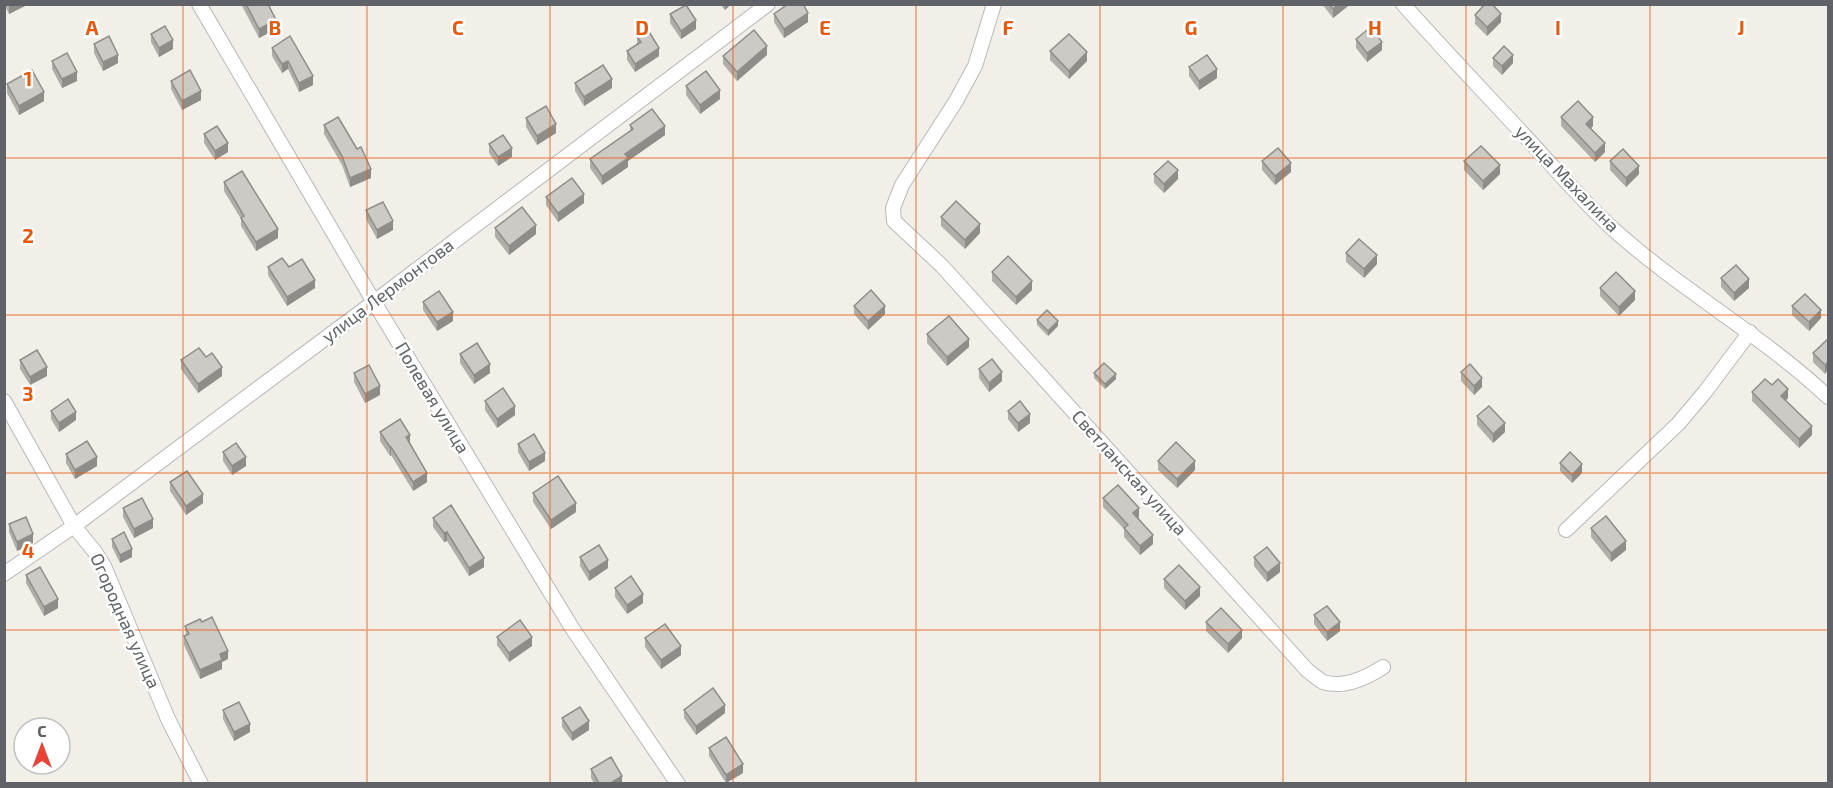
<svg xmlns="http://www.w3.org/2000/svg" width="1833" height="788" viewBox="0 0 1833 788" font-family="'Exo 2',sans-serif">
  <style>
    .lines { fill: none; stroke-linecap: round; stroke-linejoin: round }
    .street-casing { stroke: #b5b8bc; stroke-width: 16 }
    .street { stroke: #fff; stroke-width: 14 }
    .wall { fill: #afaea9 }
    .shaded-wall { fill: #8f8d8a }
    .building { fill: #cccac5; stroke: #8f8d8a; stroke-width: 1.5 }
    .grid { fill: none; stroke: #e8590c; stroke-width: 1.5; stroke-opacity: 0.55 }
    .labels { text-anchor: middle; stroke-width: 5; stroke-linejoin: round; paint-order: stroke }
    .street-label { font-size: 18px; fill: #5f6368; stroke: #fff }
    .grid-label { font-size: 20px; text-anchor: middle; font-weight: bold; fill: #e8590c; stroke: #fff; stroke-width: 5; stroke-linejoin: round; paint-order: stroke }
  </style>
  <rect width="100%" height="100%" fill="#f1efe8"/>
  <g class="lines">
    <g class="street-casing">
      <g id="street">
        <path d="M199 4 374 302 572 628 678 784"/>
        <path d="M994 4 975 66 956 101 902 185 893 208 894 221 942 266 1307 670C1312 674 1318 679 1323 682 1344 689 1366 678 1383 667"/>
        <path d="M1403 4C1443 49 1484 92 1524 135 1553 166 1581 200 1612 228 1680 290 1761 334 1828 397"/>
        <path d="M4 401 74 526 95 552 104 566 168 719 201 784"/>
        <path d="M1566 530 1678 424 1705 392 1750 332"/>
        <path d="M4 574 74 526 374 302 768 4"/>
      </g>
    </g>
    <use href="#street" class="street"/>
  </g>
  <g class="wall">
    <path d="M4 4H25V6L9 14Z"/>
    <path d="M241 4H268L276 29 259 38Z"/>
    <path d="M720 4H731L725 10Z"/>
    <path d="M1322 4H1348V6L1333 18Z"/>
    <path d="M670 14 696 29 681 39 670 23Z"/>
    <path d="M774 14 808 22 784 38 774 22Z"/>
    <path d="M1475 15 1501 22 1487 36 1475 24Z"/>
    <path d="M151 34 173 49 159 57 151 42Z"/>
    <path d="M290 36 313 85 299 92 288 69 282 73 272 56V48Z"/>
    <path d="M637 37 659 56 635 72 627 60V51L637 44Z"/>
    <path d="M1356 39 1382 50 1367 62 1356 48Z"/>
    <path d="M94 44 118 63 103 71 94 53Z"/>
    <path d="M1050 51 1087 61 1069 79 1050 60Z"/>
    <path d="M767 55 737 81 723 64V56Z"/>
    <path d="M1493 58 1513 63 1502 75 1493 66Z"/>
    <path d="M52 61 77 81 62 88 52 69Z"/>
    <path d="M1189 67 1217 78 1199 90 1189 76Z"/>
    <path d="M171 81 201 100 182 110 171 89Z"/>
    <path d="M575 83 612 88 584 106 575 91Z"/>
    <path d="M7 84 44 101 19 115 7 93Z"/>
    <path d="M686 86 720 99 700 114 686 95Z"/>
    <path d="M1561 117 1593 126 1591 128 1605 152 1595 162 1561 126Z"/>
    <path d="M526 118 556 133 537 145 526 127Z"/>
    <path d="M324 125 371 178 350 187 342 165 324 134Z"/>
    <path d="M630 125 665 135 628 161V167L602 185 590 168V159L630 131Z"/>
    <path d="M204 134 228 152 215 160 204 143Z"/>
    <path d="M489 144 512 157 498 166 489 153Z"/>
    <path d="M1262 161 1291 172 1275 185 1262 170Z"/>
    <path d="M1464 161 1500 174 1483 190 1464 170Z"/>
    <path d="M1610 161 1639 174 1626 187 1610 170Z"/>
    <path d="M1154 174 1178 179 1164 193 1154 183Z"/>
    <path d="M224 182 278 238 256 251 241 226V219L224 191Z"/>
    <path d="M546 197 584 203 558 222 546 205Z"/>
    <path d="M366 210 393 230 377 239 366 219Z"/>
    <path d="M941 217 980 233 965 249 941 226Z"/>
    <path d="M495 228 536 234 509 255 495 237Z"/>
    <path d="M1346 253 1377 264 1364 278 1346 262Z"/>
    <path d="M268 267H289L315 288 287 306 268 275Z"/>
    <path d="M992 272 1032 290 1016 305 992 281Z"/>
    <path d="M1721 278 1749 288 1734 301 1721 287Z"/>
    <path d="M1600 288 1635 300 1619 316 1600 296Z"/>
    <path d="M423 302 453 321 437 331 423 310Z"/>
    <path d="M854 306 885 314 868 330 854 314Z"/>
    <path d="M1792 306 1821 318 1809 331 1792 315Z"/>
    <path d="M1037 320 1058 326 1048 336 1037 325Z"/>
    <path d="M927 334 969 347 947 366 927 343Z"/>
    <path d="M1828 339 1825 374 1813 362V353Z"/>
    <path d="M460 354 490 373 474 384 460 363Z"/>
    <path d="M206 357 222 376 198 393 181 369V360Z"/>
    <path d="M20 360 47 376 30 385 20 369Z"/>
    <path d="M979 369 1002 381 989 392 979 378Z"/>
    <path d="M1461 372 1482 387 1474 395 1461 381Z"/>
    <path d="M354 373 380 395 365 403 354 382Z"/>
    <path d="M1094 373 1116 379 1105 389 1094 378Z"/>
    <path d="M1772 385 1788 398 1786 400 1812 435 1799 448 1752 401V392Z"/>
    <path d="M485 401 515 415 497 428 485 410Z"/>
    <path d="M51 411 76 420 59 432 51 419Z"/>
    <path d="M1008 411 1030 423 1018 432 1008 419Z"/>
    <path d="M1477 416 1505 432 1493 443 1477 425Z"/>
    <path d="M380 432 410 444 427 482 413 491 391 455 390 456 380 441Z"/>
    <path d="M518 444 545 461 529 471 518 452Z"/>
    <path d="M223 452 246 466 232 475 223 461Z"/>
    <path d="M66 454 97 466 75 479 66 463Z"/>
    <path d="M1158 461 1195 470 1177 488 1158 470Z"/>
    <path d="M1560 463 1582 473 1572 483 1560 471Z"/>
    <path d="M170 482 203 503 186 515 170 491Z"/>
    <path d="M533 493 576 512 551 529 533 502Z"/>
    <path d="M1103 498 1139 517 1137 518 1153 544 1140 555 1124 537V529L1103 507Z"/>
    <path d="M123 508 153 528 134 538 123 517Z"/>
    <path d="M433 518 484 567 469 576 447 541 444 542 433 527Z"/>
    <path d="M9 524 33 543 17 551 9 532Z"/>
    <path d="M1591 528 1626 550 1611 562 1591 537Z"/>
    <path d="M112 539 132 557 120 563 112 547Z"/>
    <path d="M580 557 608 568 589 581 580 566Z"/>
    <path d="M1254 557 1280 572 1267 582 1254 566Z"/>
    <path d="M26 575 58 608 44 616 26 583Z"/>
    <path d="M1164 579 1200 596 1185 610 1164 588Z"/>
    <path d="M615 588 643 603 627 614 615 597Z"/>
    <path d="M1314 615 1340 631 1327 641 1314 624Z"/>
    <path d="M202 622 228 659 222 662V669L200 679 184 645V636L186 635 185 626Z"/>
    <path d="M1206 622 1242 638 1228 653 1206 631Z"/>
    <path d="M497 637 532 646 509 662 497 645Z"/>
    <path d="M645 638 681 655 661 669 645 647Z"/>
    <path d="M223 710 250 732 234 741 223 719Z"/>
    <path d="M684 710 725 713 696 735 684 718Z"/>
    <path d="M562 718 589 730 572 741 562 727Z"/>
    <path d="M709 748 743 773 726 783 709 756Z"/>
    <path d="M591 769 622 783H594L591 778Z"/>
  </g>
  <g class="shaded-wall">
    <path d="M10 4H25V6L9 14V5Z"/>
    <path d="M725 4H731L725 10Z"/>
    <path d="M1338 4H1348V6L1333 18V9Z"/>
    <path d="M808 13V22L784 38V29Z"/>
    <path d="M1501 14V22L1487 36V27Z"/>
    <path d="M276 20V29L259 38V29Z"/>
    <path d="M696 20V29L681 39V31Z"/>
    <path d="M173 40V49L159 57V48Z"/>
    <path d="M1382 42V50L1367 62V53Z"/>
    <path d="M767 46V55L737 81V72Z"/>
    <path d="M659 48V56L635 72V64Z"/>
    <path d="M1087 52V61L1069 79V71Z"/>
    <path d="M118 55V63L103 71V62Z"/>
    <path d="M1513 55V63L1502 75V66Z"/>
    <path d="M288 61V69L282 73V64Z"/>
    <path d="M1217 69V78L1199 90V81Z"/>
    <path d="M77 72V81L62 88V79Z"/>
    <path d="M313 76V85L299 92V83Z"/>
    <path d="M612 79V88L584 106V97Z"/>
    <path d="M720 90V99L700 114V105Z"/>
    <path d="M201 91V100L182 110V101Z"/>
    <path d="M44 92V101L19 115V106Z"/>
    <path d="M1593 117V126L1586 133V124Z"/>
    <path d="M556 124V133L537 145V136Z"/>
    <path d="M665 126V135L628 161V167L602 185V176L625 154Z"/>
    <path d="M228 143V152L215 160V151Z"/>
    <path d="M1605 143V152L1595 162V153Z"/>
    <path d="M512 148V157L498 166V157Z"/>
    <path d="M1291 163V172L1275 185V176Z"/>
    <path d="M1500 165V174L1483 190V181Z"/>
    <path d="M1639 166V174L1626 187V178Z"/>
    <path d="M371 169V178L350 187V178Z"/>
    <path d="M1178 170V179L1164 193V184Z"/>
    <path d="M584 194V203L558 222V213Z"/>
    <path d="M393 221V230L377 239V230Z"/>
    <path d="M980 224V233L965 249V240Z"/>
    <path d="M536 225V234L509 255V246Z"/>
    <path d="M278 229V238L256 251V242Z"/>
    <path d="M1377 255V264L1364 278V269Z"/>
    <path d="M1749 279V288L1734 301V293Z"/>
    <path d="M315 280V288L287 306V297Z"/>
    <path d="M1032 281V290L1016 305V297Z"/>
    <path d="M1635 291V300L1619 316V307Z"/>
    <path d="M885 306V314L868 330V321Z"/>
    <path d="M1821 310V318L1809 331V322Z"/>
    <path d="M453 312V321L437 331V322Z"/>
    <path d="M1058 321V326L1048 336V331Z"/>
    <path d="M969 339V347L947 366V357Z"/>
    <path d="M1828 362V370L1825 374V365Z"/>
    <path d="M490 364V373L474 384V375Z"/>
    <path d="M47 367V376L30 385V377Z"/>
    <path d="M222 367V376L198 393V384Z"/>
    <path d="M1002 372V381L989 392V383Z"/>
    <path d="M1116 374V379L1105 389V384Z"/>
    <path d="M1482 378V387L1474 395V386Z"/>
    <path d="M380 386V395L365 403V394Z"/>
    <path d="M1788 389V398L1781 405V396Z"/>
    <path d="M515 406V415L497 428V419Z"/>
    <path d="M76 412V420L59 432V423Z"/>
    <path d="M1030 414V423L1018 432V423Z"/>
    <path d="M1505 423V432L1493 443V434Z"/>
    <path d="M1812 426V435L1799 448V439Z"/>
    <path d="M410 435V444L406 437Z"/>
    <path d="M390 447H391V455L390 456Z"/>
    <path d="M545 453V461L529 471V462Z"/>
    <path d="M97 457V466L75 479V470Z"/>
    <path d="M246 457V466L232 475V466Z"/>
    <path d="M1195 461V470L1177 488V479Z"/>
    <path d="M1582 464V473L1572 483V475Z"/>
    <path d="M427 473V482L413 491V482Z"/>
    <path d="M203 494V503L186 515V506Z"/>
    <path d="M576 503V512L551 529V520Z"/>
    <path d="M1139 508V517L1133 522V513Z"/>
    <path d="M153 519V528L134 538V529Z"/>
    <path d="M447 532V541L444 542V533Z"/>
    <path d="M33 534V543L17 551V542Z"/>
    <path d="M1153 535V544L1140 555V546Z"/>
    <path d="M1626 541V550L1611 562V553Z"/>
    <path d="M132 549V557L120 563V555Z"/>
    <path d="M484 558V567L469 576V568Z"/>
    <path d="M608 560V568L589 581V572Z"/>
    <path d="M1280 563V572L1267 582V573Z"/>
    <path d="M1200 587V596L1185 610V601Z"/>
    <path d="M643 594V603L627 614V605Z"/>
    <path d="M58 599V608L44 616V607Z"/>
    <path d="M1340 622V631L1327 641V632Z"/>
    <path d="M1242 630V638L1228 653V644Z"/>
    <path d="M532 637V646L509 662V653Z"/>
    <path d="M681 646V655L661 669V660Z"/>
    <path d="M228 651V659L222 662V669L200 679V670L220 654Z"/>
    <path d="M725 705V713L696 735V726Z"/>
    <path d="M589 721V730L572 741V733Z"/>
    <path d="M250 724V732L234 741V732Z"/>
    <path d="M743 764V773L726 783V775Z"/>
    <path d="M622 776V783H611Z"/>
  </g>
  <g class="building">
    <path d="M246 4H268L276 20 259 29Z"/>
    <path d="M788 4H803L808 13 784 29 774 14Z"/>
    <path d="M1329 4H1338L1333 9Z"/>
    <path d="M1485 4H1492L1501 14 1487 27 1475 15Z"/>
    <path d="M686 5 696 20 681 31 670 14Z"/>
    <path d="M165 26 173 40 159 48 151 34Z"/>
    <path d="M1371 27 1382 42 1367 53 1356 39Z"/>
    <path d="M648 30 659 48 635 64 627 51 641 42 637 37Z"/>
    <path d="M754 30 767 46 737 72 723 56Z"/>
    <path d="M1069 34 1087 52 1069 71 1050 51Z"/>
    <path d="M109 36 118 55 103 62 94 44Z"/>
    <path d="M290 36 313 76 299 83 288 61 282 64 272 48Z"/>
    <path d="M1504 46 1513 55 1502 66 1493 58Z"/>
    <path d="M67 53 77 72 62 79 52 61Z"/>
    <path d="M1207 55 1217 69 1199 81 1189 67Z"/>
    <path d="M603 65 612 79 584 97 575 83Z"/>
    <path d="M32 70 44 92 19 106 7 84Z"/>
    <path d="M190 70 201 91 182 101 171 81Z"/>
    <path d="M706 71 720 90 700 105 686 86Z"/>
    <path d="M1578 101 1593 117 1586 124 1605 143 1595 153 1561 117Z"/>
    <path d="M546 106 556 124 537 136 526 118Z"/>
    <path d="M652 109 665 126 625 154 628 158 602 176 590 159 633 129 630 125Z"/>
    <path d="M338 117 357 149 361 147 371 169 350 178 342 156 324 125Z"/>
    <path d="M217 126 228 143 215 151 204 134Z"/>
    <path d="M503 135 512 148 498 157 489 144Z"/>
    <path d="M1481 146 1500 165 1483 181 1464 161Z"/>
    <path d="M1278 148 1291 163 1275 176 1262 161Z"/>
    <path d="M1623 149 1639 166 1626 178 1610 161Z"/>
    <path d="M1168 161 1178 170 1164 184 1154 174Z"/>
    <path d="M242 171 278 229 256 242 241 218 244 216 224 182Z"/>
    <path d="M572 178 584 194 558 213 546 197Z"/>
    <path d="M956 201 980 224 965 240 941 217Z"/>
    <path d="M383 202 393 221 377 230 366 210Z"/>
    <path d="M522 207 536 225 509 246 495 228Z"/>
    <path d="M1359 239 1377 255 1364 269 1346 253Z"/>
    <path d="M1008 256 1032 281 1016 297 992 272Z"/>
    <path d="M282 258 289 267 302 259 315 280 287 297 268 267Z"/>
    <path d="M1736 265 1749 279 1734 293 1721 278Z"/>
    <path d="M1616 272 1635 291 1619 307 1600 288Z"/>
    <path d="M871 290 885 306 868 321 854 306Z"/>
    <path d="M439 291 453 312 437 322 423 302Z"/>
    <path d="M1805 294 1821 310 1809 322 1792 306Z"/>
    <path d="M1047 310 1058 321 1048 331 1037 320Z"/>
    <path d="M949 316 969 339 947 357 927 334Z"/>
    <path d="M1828 339V362L1825 365 1813 353Z"/>
    <path d="M477 343 490 364 474 375 460 354Z"/>
    <path d="M199 348 206 357 212 353 222 367 198 384 181 360Z"/>
    <path d="M37 350 47 367 30 377 20 360Z"/>
    <path d="M992 359 1002 372 989 383 979 369Z"/>
    <path d="M1104 363 1116 374 1105 384 1094 373Z"/>
    <path d="M1470 364 1482 378 1474 386 1461 372Z"/>
    <path d="M369 365 380 386 365 394 354 373Z"/>
    <path d="M1765 379 1772 385 1778 379 1788 389 1781 396 1812 426 1799 439 1752 392Z"/>
    <path d="M503 388 515 406 497 419 485 401Z"/>
    <path d="M68 399 76 412 59 423 51 411Z"/>
    <path d="M1020 401 1030 414 1018 423 1008 411Z"/>
    <path d="M1489 406 1505 423 1493 434 1477 416Z"/>
    <path d="M400 419 410 435 406 437 427 473 413 482 391 447H390L380 432Z"/>
    <path d="M534 434 545 453 529 462 518 444Z"/>
    <path d="M87 441 97 457 75 470 66 454Z"/>
    <path d="M1176 442 1195 461 1177 479 1158 461Z"/>
    <path d="M236 443 246 457 232 466 223 452Z"/>
    <path d="M1570 452 1582 464 1572 475 1560 463Z"/>
    <path d="M187 471 203 494 186 506 170 482Z"/>
    <path d="M558 476 576 503 551 520 533 493Z"/>
    <path d="M1118 485 1139 508 1133 513 1153 535 1140 546 1124 528 1128 525 1103 498Z"/>
    <path d="M142 498 153 519 134 529 123 508Z"/>
    <path d="M451 505 484 558 469 568 447 532 444 533 433 518Z"/>
    <path d="M1606 516 1626 541 1611 553 1591 528Z"/>
    <path d="M26 517 33 534 17 542 9 524Z"/>
    <path d="M124 532 132 549 120 555 112 539Z"/>
    <path d="M599 545 608 560 589 572 580 557Z"/>
    <path d="M1267 547 1280 563 1267 573 1254 557Z"/>
    <path d="M1179 565 1200 587 1185 601 1164 579Z"/>
    <path d="M40 567 58 599 44 607 26 575Z"/>
    <path d="M631 576 643 594 627 605 615 588Z"/>
    <path d="M1327 606 1340 622 1327 632 1314 615Z"/>
    <path d="M1221 608 1242 630 1228 644 1206 622Z"/>
    <path d="M212 617 228 651 220 654 222 660 200 670 184 636 189 634 185 626 200 619 202 622Z"/>
    <path d="M520 620 532 637 509 653 497 637Z"/>
    <path d="M665 624 681 646 661 660 645 638Z"/>
    <path d="M713 688 725 705 696 726 684 710Z"/>
    <path d="M239 702 250 724 234 732 223 710Z"/>
    <path d="M580 707 589 721 572 733 562 718Z"/>
    <path d="M726 737 743 764 726 775 709 748Z"/>
    <path d="M611 757 622 776 611 783H599L591 769Z"/>
  </g>
  <path class="grid" d="M183 4V784M367 4V784M550 4V784M733 4V784M916 4V784M1100 4V784M1283 4V784M1466 4V784M1650 4V784M4 158H1828M4 315H1828M4 473H1828M4 630H1828"/>
  <g class="labels">
    <g class="street-label">
      <text transform="translate(1567 179) rotate(46)" y="6">улица Махалина</text>
      <text transform="translate(388 291) rotate(-37)" y="6">улица Лермонтова</text>
      <text transform="translate(432 398) rotate(59)" y="6">Полевая улица</text>
      <text transform="translate(1129 473) rotate(48)" y="6">Светланская улица</text>
      <text transform="translate(125 621) rotate(66)" y="6">Огородная улица</text>
    </g>
  </g>
  <g class="grid-label">
    <text x="92" y="35">A</text>
    <text x="275" y="35">B</text>
    <text x="458" y="35">C</text>
    <text x="642" y="35">D</text>
    <text x="825" y="35">E</text>
    <text x="1008" y="35">F</text>
    <text x="1191" y="35">G</text>
    <text x="1375" y="35">H</text>
    <text x="1558" y="35">I</text>
    <text x="1741" y="35">J</text>
    <text x="28" y="86">1</text>
    <text x="28" y="243">2</text>
    <text x="28" y="401">3</text>
    <text x="28" y="558">4</text>
  </g>
  <rect width="1833" height="788" fill="none" stroke="#5f6368" stroke-width="12"/>
  <g transform="translate(42 746)"><circle r="28" fill="#ffffff" stroke="#bfc1c3" stroke-width="1.5"/>
  <path d="M0-4.5L10 22L0 15L-10 22Z" fill="#ea4335"/>
  <text y="-9" font-size="16" font-weight="bold" text-anchor="middle" fill="#5f6368">С</text>
  </g>
</svg>
